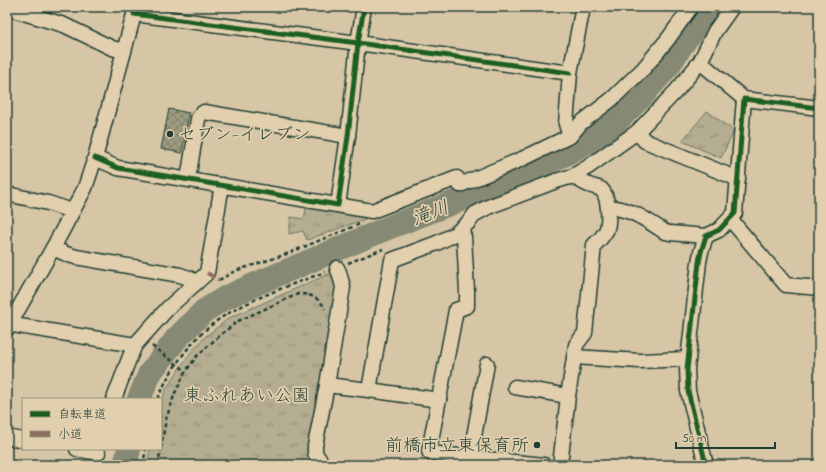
<svg xmlns="http://www.w3.org/2000/svg" width="826" height="472" viewBox="0 0 826 472" font-family="'Indie Flower','Klee One',sans-serif">
  <style>
    .park { fill: url(#park-tufts); stroke: #6a7562 }
    .lines { fill: none; stroke-linecap: round; stroke-linejoin: round }
    .river { stroke: #868a74; stroke-width: 24 }
    .building { fill: url(#building-cross-hatch); stroke: #1f3d34 }
    .minor-casing { stroke: #1f3d34; stroke-width: 17 }
    .path { stroke: #1f3d34; stroke-width: 2.5; stroke-dasharray: 4 3; stroke-linecap: butt }
    .minor { stroke: #e2cfad; stroke-width: 14 }
    .quiet { stroke: #8d6e63; stroke-width: 4; stroke-dasharray: 8 4; stroke-linecap: butt }
    .cycleway-casing { stroke: #e2cfad; stroke-width: 8 }
    .cycleway { stroke: #1b5e20; stroke-width: 5 }
    .poi-dot { fill: #1f3d34; stroke: #e2cfad; stroke-width: 1.5 }
    .labels { text-anchor: middle; stroke-width: 3.5; stroke-linejoin: round; paint-order: stroke }
    .poi-label { font-size: 18px; fill: #1f3d34; stroke: #e2cfad; text-anchor: start }
    .park-label { font-size: 18px; fill: #2e483d; stroke: #e2cfad }
    .water-label { font-size: 19px; font-style: italic; fill: #29453a; stroke: #e2cfad }
  </style>
  <defs>
    <pattern id="park-tufts" width="24" height="20" patternUnits="userSpaceOnUse"><rect width="24" height="20" fill="#b5ad91"/><path d="M3 7l-1-3M5 7V3M7 7l1-3M15 17l-1-3M17 17v-4M19 17l1-3" fill="none" stroke="#938e77"/></pattern>
    <pattern id="building-cross-hatch" width="8" height="8" patternUnits="userSpaceOnUse"><rect width="8" height="8" fill="#9d9c82"/><path d="M0 0l8 8M0 8l8-8" fill="none" stroke="#7f806b"/></pattern>
  </defs>
  <rect width="100%" height="100%" fill="#d6c6a6"/>
  <filter id="ink" filterUnits="userSpaceOnUse"><feTurbulence type="fractalNoise" baseFrequency=".025" numOctaves="2"/><feDisplacementMap in="SourceGraphic" scale="8" xChannelSelector="R" yChannelSelector="G"/><feConvolveMatrix kernelMatrix="1 2 1 2 8 2 1 2 1" color-interpolation-filters="sRGB"/></filter>
  <g filter="url(#ink)">
    <g class="park">
      <path d="M707 111 734 131 721 158 682 141Z"/>
      <path d="M307 204 376 215 307 240 303 231 289 234 291 217 304 219Z"/>
      <path d="M331 273 337 278 317 465H147L150 449H161V404L166 389 190 353 206 336 229 318Z"/>
    </g>
    <g class="lines">
      <g class="river">
        <path d="M139 399 150 373 177 338 204 311 225 298 258 283 390 227 509 181 564 155 592 139 616 122 640 98 669 65 686 39 710 11 712 7"/>
        <path d="M125 465 129 449"/>
      </g>
    </g>
    <path class="building" d="M169 109 189 113 182 153 161 149Z"/>
    <g class="lines">
      <g class="minor-casing">
        <g id="minor">
          <path d="M7 8 64 25 112 48 124 51"/>
          <path d="M134 14 358 43 570 73"/>
          <path d="M700 62 744 99 819 108"/>
          <path d="M637 132 645 141 738 179"/>
          <path d="M570 136 566 124 570 73 583 7"/>
          <path d="M95 158 118 168 372 211 457 178 460 185 522 159 570 136 581 123 612 99 644 68 668 39 691 7"/>
          <path d="M188 179 198 119C199 115 201 114 204 112L348 136"/>
          <path d="M7 194 48 203 72 211"/>
          <path d="M338 205 348 136 358 43 364 7"/>
          <path d="M608 207C632 209 645 219 665 232L670 233 706 236"/>
          <path d="M730 219 786 285 819 288"/>
          <path d="M461 229 464 237 467 291V306L456 310 429 451 430 453 544 465"/>
          <path d="M53 248 66 254 76 257 180 275 189 278 196 283"/>
          <path d="M7 324 135 345"/>
          <path d="M7 329 53 248 85 188 95 158 136 7"/>
          <path d="M574 357 640 361 688 359"/>
          <path d="M327 385 369 390 439 400"/>
          <path d="M515 387 568 396"/>
          <path d="M369 390 392 260 437 243 455 234 469 222 475 214 488 207 556 181 573 176 588 167 637 132 677 90 700 62 715 31 732 7"/>
          <path d="M114 399 129 359 135 345 168 308 207 273 222 185"/>
          <path d="M7 437 23 440"/>
          <path d="M77 449 98 453"/>
          <path d="M473 458V442L487 364"/>
          <path d="M323 465 315 453V446L327 385 343 287 339 272 337 268"/>
          <path d="M560 465 568 396 576 345 585 333 594 245C599 241 603 236 606 231 610 222 609 196 601 189 597 187 593 187 589 185 583 183 578 179 573 176"/>
          <path d="M706 465 688 391 687 369 699 262 701 252 706 236 719 230 735 213 744 99"/>
        </g>
      </g>
      <g class="path">
        <path d="M348 263 383 249"/>
        <path d="M219 280 235 271 284 255 362 223"/>
        <path d="M152 346 186 371"/>
        <path d="M158 399C170 368 195 334 224 316 255 297 291 285 325 272"/>
        <path d="M161 448 166 419 175 393 186 371 197 356 219 336 238 321 298 294C301 294 305 294 308 295 315 296 323 303 325 309"/>
        <path d="M109 465 110 459"/>
        <path d="M143 465 146 449"/>
        <path d="M158 465 161 449"/>
      </g>
      <use href="#minor" class="minor"/>
      <path class="quiet" d="M207 273 219 280"/>
      <g class="cycleway-casing">
        <g id="cycleway">
          <path d="M134 14 358 43 570 73"/>
          <path d="M95 158 118 168 338 205 348 136 358 43 364 7"/>
          <path d="M706 465 688 391 687 369 699 262 701 252 706 236 719 230 735 213 744 99 819 108"/>
        </g>
      </g>
      <use href="#cycleway" class="cycleway"/>
    </g>
  </g>
  <g class="poi-dot">
    <circle cx="170" cy="134" r="4"/>
    <circle cx="537" cy="445" r="4"/>
  </g>
  <g class="labels">
    <g class="poi-label">
      <text x="178" y="140">セブン-イレブン</text>
      <text x="529" y="451" text-anchor="end">前橋市立東保育所</text>
    </g>
    <g class="park-label">
      <text x="247" y="401">東ふれあい公園</text>
    </g>
    <g class="water-label">
      <text transform="translate(430 212) rotate(-21)" y="7">滝川</text>
    </g>
  </g>
  <rect width="826" height="472" fill="none" stroke="#e2cfad" stroke-width="24"/>
  <rect x="12" y="12" width="802" height="448" fill="none" stroke="#1f3d34" stroke-width="1.5" filter="url(#ink)"/>
  <rect x="22" y="398" width="140" height="52" fill="#e2cfad" stroke="#94957d"/>
  <rect x="30" y="411" width="20" height="6" fill="#1b5e20" stroke="#94957d"/>
  <text x="58" y="418" font-size="12" fill="#1f3d34">自転車道</text>
  <rect x="30" y="431" width="20" height="6" fill="#8d6e63" stroke="#94957d"/>
  <text x="58" y="438" font-size="12" fill="#1f3d34">小道</text>
  <path d="M676 442v6h99v-6" fill="none" stroke="#1f3d34" stroke-width="2"/>
  <text x="682" y="442" font-size="12" fill="#1f3d34" stroke="#e2cfad" stroke-width="3" paint-order="stroke">50 m</text>
</svg>
